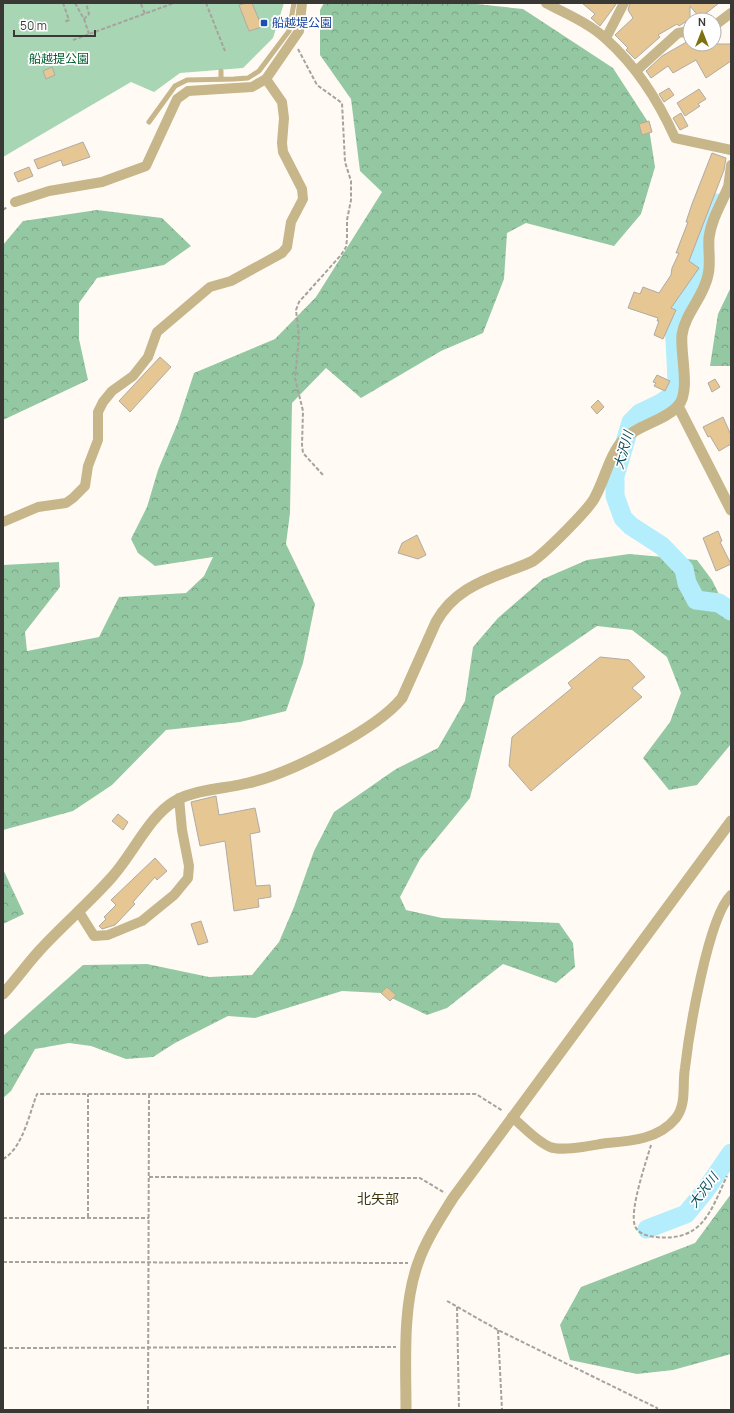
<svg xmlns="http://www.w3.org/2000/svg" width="734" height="1413" viewBox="0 0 734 1413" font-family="Manrope,'Noto Sans JP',sans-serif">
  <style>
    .forest { fill: url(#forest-crowns) }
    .park { fill: #a8d5b3 }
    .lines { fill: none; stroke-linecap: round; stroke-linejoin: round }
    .river { stroke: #b4edfc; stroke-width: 19 }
    .building { fill: #e6c692; stroke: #afaba5 }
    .path { stroke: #a6a39e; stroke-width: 2; stroke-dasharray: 4 2; stroke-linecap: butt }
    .service { stroke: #c6b68a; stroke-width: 5 }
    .minor { stroke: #c6b68a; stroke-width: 10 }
    .tertiary { stroke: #c6b68a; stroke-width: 11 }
    .transit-dot { fill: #1a4fb4; stroke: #fff; stroke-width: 1.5 }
    .labels { text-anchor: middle; stroke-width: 3.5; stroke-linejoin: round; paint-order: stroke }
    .transit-label { font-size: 12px; fill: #164399; stroke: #fff; text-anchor: start }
    .park-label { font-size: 12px; fill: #005b2d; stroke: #fff }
    .water-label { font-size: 13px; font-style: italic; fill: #0e4e5b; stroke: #fff }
    .quarter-label { font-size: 14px; fill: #3f380e; stroke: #fff }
  </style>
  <defs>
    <pattern id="forest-crowns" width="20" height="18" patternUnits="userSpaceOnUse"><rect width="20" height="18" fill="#94c8a2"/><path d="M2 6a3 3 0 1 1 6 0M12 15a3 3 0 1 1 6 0" fill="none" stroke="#7aa385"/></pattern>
  </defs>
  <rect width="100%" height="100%" fill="#fffbf4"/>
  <g class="forest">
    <path d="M324 3H467L523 9 613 68 648 122 655 167 641 214 614 246 526 223 507 233 504 279 483 333 441 351 361 398 326 368 292 403 290 513 286 544 315 604 303 663 286 711 240 722 166 730 112 785 73 811 3 830V565L59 562 60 587 25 632 27 651 99 637 119 597 186 593 204 576 213 557 155 566 138 553 131 539 147 507 158 470 178 422 194 373 275 339 316 297 382 192 360 171 351 99 320 55V10Z"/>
    <path d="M97 210 162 218 191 246 164 265 97 278 79 303V339L88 380 3 420V245L23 221Z"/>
    <path d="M731 287V366H710L718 314Z"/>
    <path d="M629 554 697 560 712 580 731 619V744L697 785 669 790 643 758 670 722 681 693 667 657 632 630 597 626 495 696 470 798 420 859 400 897 406 910 442 918 559 923 573 943 575 967 556 983 503 964 447 1008 427 1015 381 993 342 991 255 1018 228 1016 175 1043 153 1057 126 1059 91 1046 69 1043 35 1049 11 1091 3 1098V1036L83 965 147 964 209 977 252 975 279 942 294 907 314 851 334 812 396 769 438 748 465 701 473 647 498 618 543 579 587 560Z"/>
    <path d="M3 869 24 914 3 924Z"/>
    <path d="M731 1194V1354L673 1370 637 1374 570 1360 560 1325 581 1287 695 1243Z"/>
  </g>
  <path class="park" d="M3 3H284L273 38 243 68 180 73 154 92 131 82 3 157Z"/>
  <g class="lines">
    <g class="river">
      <path d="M716 203 701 236 698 275 693 290 677 310 674 322 677 380 674 394 661 403 640 413 631 422 615 476V496L623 518 631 526 662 546 684 569 687 583 696 600 719 603 731 611"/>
      <path d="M647 1229 686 1214 705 1191 731 1153"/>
    </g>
  </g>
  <g class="building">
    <path d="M246 3H252L262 27 249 31 239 5Z"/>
    <path d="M582 3H617L600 26 591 18 595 14Z"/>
    <path d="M630 3H719L700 18 690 6V19L679 26 677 24 658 35 660 37 635 59 626 50 628 48 615 35 633 18 628 10Z"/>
    <path d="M690 40V44H731V61L706 78 696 60 673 73 668 66 651 78 646 71 662 56Z"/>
    <path d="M52 67 55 75 46 79 43 71Z"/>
    <path d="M669 88 674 95 664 102 659 94Z"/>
    <path d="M699 89 706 99 698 104 700 106 685 116 677 103Z"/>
    <path d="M681 113 688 126 680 130 673 118Z"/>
    <path d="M649 121 652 132 642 135 639 124Z"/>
    <path d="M83 142 90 157 63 166 61 160 38 169 34 160Z"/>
    <path d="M712 153 726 158 724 170 689 261 699 268 671 308 676 310 663 339 654 335 659 321H657L658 318 628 308 634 292 640 294 643 287 659 293 671 275 672 268 679 253H676L688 222H686L692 204Z"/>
    <path d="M29 167 33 176 18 182 14 173Z"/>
    <path d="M160 357 171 367 130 412 119 401Z"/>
    <path d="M657 375 670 381 665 391 654 386 656 383 653 382Z"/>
    <path d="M715 379 720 387 712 392 708 383Z"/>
    <path d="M598 400 604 407 597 414 591 407Z"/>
    <path d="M723 417 731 435V444L719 451 710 436 708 437 703 427Z"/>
    <path d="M718 531 722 541 720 542 731 564 716 571 703 538Z"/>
    <path d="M417 535 426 555 418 559 398 553 402 543Z"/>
    <path d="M600 657 629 660 645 677 632 688 642 697 531 791 509 766 512 737 572 688 568 683Z"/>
    <path d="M216 796 219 815 255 808 260 832 250 834 256 886 270 885 271 897 258 899 259 907 234 911 225 841 200 846 191 802Z"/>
    <path d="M118 814 128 822 123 830 112 821Z"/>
    <path d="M155 858 167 871 157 880 155 877 133 902 135 904 115 925 102 929 99 926 106 919 104 917 116 905 111 900Z"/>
    <path d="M201 921 208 942 198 945 191 924Z"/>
    <path d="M387 987 396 995 390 1001 381 993Z"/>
  </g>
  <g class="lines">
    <g class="path">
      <path d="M63 3 69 20 64 22"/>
      <path d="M75 3 84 19 89 14 86 3"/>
      <path d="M206 3 225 51"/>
      <path d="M141 4 145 14"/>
      <path d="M84 19 89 34"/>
      <path d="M73 40 174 3"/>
      <path d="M298 49 317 85 342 103 345 162 351 181V200L347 220V239L346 247 341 255 299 302 296 310 299 337 295 378 303 411 302 445 303 453 323 475"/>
      <path d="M3 210 7 207"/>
      <path d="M651 1145C646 1162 629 1211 635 1226 638 1234 648 1236 655 1237 703 1242 710 1212 727 1176"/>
      <path d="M3 1159C23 1148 29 1114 37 1094H476L503 1111"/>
      <path d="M149 1177 420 1178 445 1193"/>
      <path d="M88 1217V1094"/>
      <path d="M3 1218H149"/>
      <path d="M3 1262 408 1263"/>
      <path d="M447 1301 498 1330 657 1408V1410"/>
      <path d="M457 1307 459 1410"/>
      <path d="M498 1330 502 1410"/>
      <path d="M3 1348 396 1347"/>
      <path d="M148 1410 149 1094"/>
    </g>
    <g class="service">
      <path d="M221 79V71"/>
      <path d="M149 122 175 86 187 80 234 79 248 78 259 71 289 31 294 3"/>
    </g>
    <g class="minor">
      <path d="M546 3C566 14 589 23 606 39 636 66 659 102 675 138L731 150"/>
      <path d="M714 26 731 13"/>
      <path d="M606 38 624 3"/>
      <path d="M636 71 678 33 690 31"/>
      <path d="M728 188 731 165"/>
      <path d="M15 202 49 191 102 182 146 166 177 99 188 91 252 87 266 79 299 31 302 3"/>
      <path d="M3 522 38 507 66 503 73 498 85 486 88 466 98 440V412L103 402 112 391 133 376 148 357 157 332 210 287 231 281 282 253 287 247 291 222 303 199 302 189 283 152 282 143 284 118 282 102 266 79"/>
      <path d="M79 912 94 936 108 935 142 921 174 895 188 878 189 866 182 830 179 798"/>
      <path d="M512 1117C524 1127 536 1141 550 1147 563 1152 593 1145 607 1143 632 1141 659 1139 676 1118 687 1103 682 1085 685 1068 689 1033 708 917 731 895"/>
    </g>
    <g class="tertiary">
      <path d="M678 406 731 510"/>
      <path d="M3 994C16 980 27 964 40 950 63 925 89 903 112 877 133 854 149 816 175 801 196 789 225 789 248 783 289 774 376 730 402 698L436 622C452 593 478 582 508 571 516 568 525 565 533 561 546 552 587 511 594 499 605 480 609 455 624 439 639 424 663 422 678 406 691 392 680 354 682 335 685 313 704 297 708 275 711 263 708 250 709 238 711 220 721 204 728 188"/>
      <path d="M406 1410C406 1364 402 1307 418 1263 426 1240 440 1219 453 1198L731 821"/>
    </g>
  </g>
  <rect class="transit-dot" x="260" y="19" width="8" height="8" rx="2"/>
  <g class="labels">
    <g class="transit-label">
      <text x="272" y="27">船越堤公園</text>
    </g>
    <g class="park-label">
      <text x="59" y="63">船越提公園</text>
    </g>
    <g class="water-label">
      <text transform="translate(623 450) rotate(-74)" y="5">大沢川</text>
      <text transform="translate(703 1190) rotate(-53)" y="5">大沢川</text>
    </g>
    <g class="quarter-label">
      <text x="378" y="1204">北矢部</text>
    </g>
  </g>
  <rect width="734" height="1413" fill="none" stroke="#393835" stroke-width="8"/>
  <g transform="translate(702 32)"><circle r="19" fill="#ffffff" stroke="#b0afae"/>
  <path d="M0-3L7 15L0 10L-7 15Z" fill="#7f7111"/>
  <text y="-6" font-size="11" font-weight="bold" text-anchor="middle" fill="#393835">N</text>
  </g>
  <path d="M14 30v6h81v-6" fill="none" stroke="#393835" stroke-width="2"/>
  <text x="20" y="30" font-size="12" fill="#393835" stroke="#ffffff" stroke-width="3" paint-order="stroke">50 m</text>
</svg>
